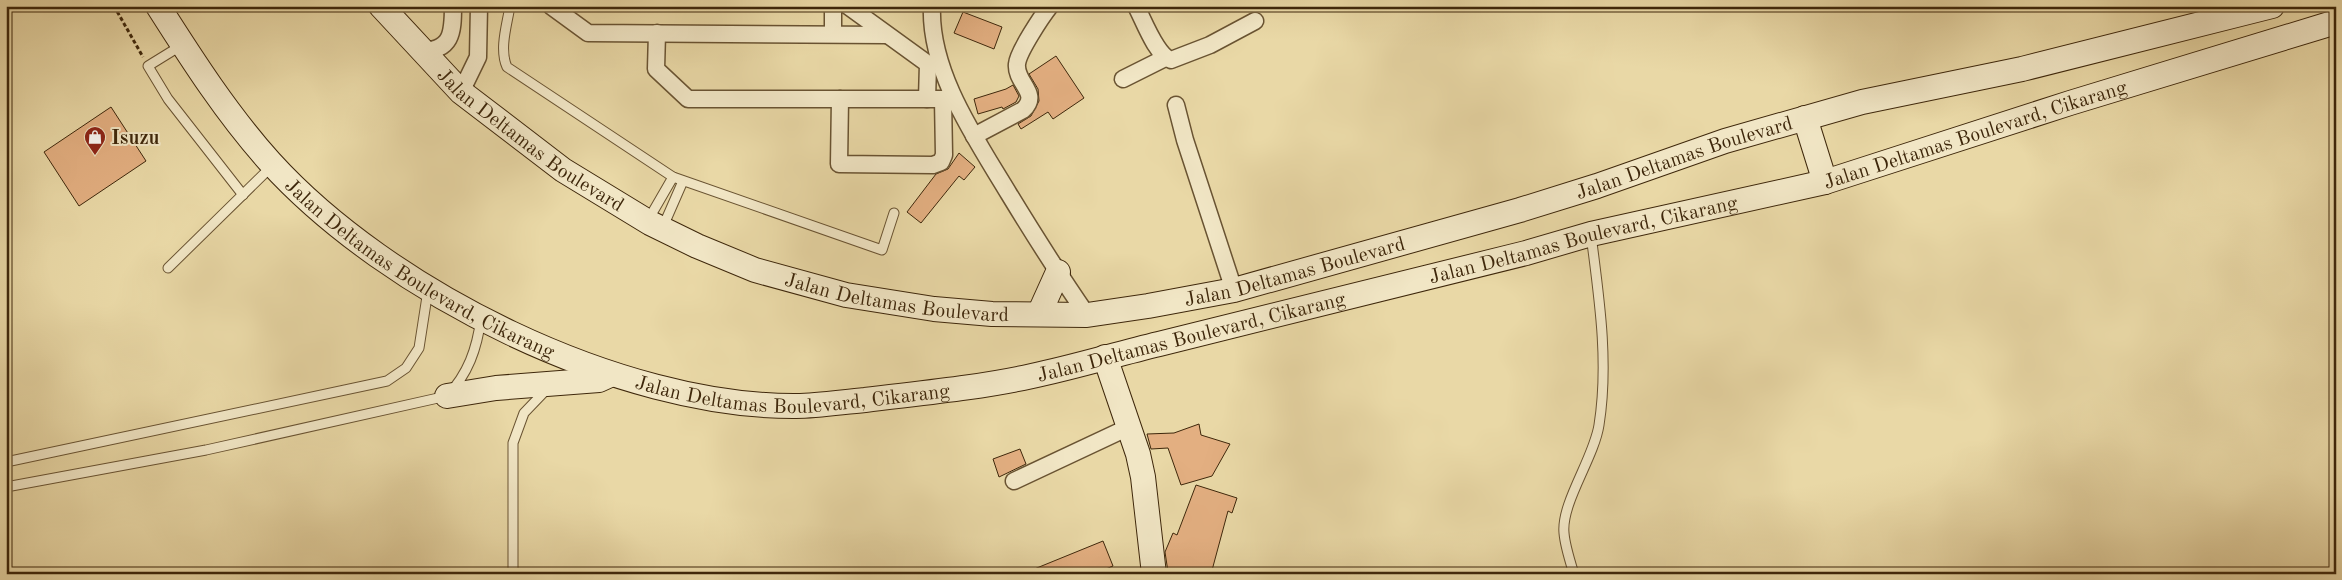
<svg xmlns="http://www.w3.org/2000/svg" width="2342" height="580" viewBox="0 0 2342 580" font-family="'Old Standard TT',serif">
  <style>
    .building { fill: #e3af81; stroke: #3e270b }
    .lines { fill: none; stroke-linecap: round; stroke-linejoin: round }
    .lane-casing { stroke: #695332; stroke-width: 11 }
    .street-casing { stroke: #695332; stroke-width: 19 }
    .secondary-casing { stroke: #3e270b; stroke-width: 26 }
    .path { stroke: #3e270b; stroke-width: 3; stroke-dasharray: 4 2.5; stroke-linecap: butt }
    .lane { stroke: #f1e6c5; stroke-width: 9 }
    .street { stroke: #f1e6c5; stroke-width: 16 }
    .secondary { stroke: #f1e6c5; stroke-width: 24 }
    .labels { text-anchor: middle; stroke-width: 4; stroke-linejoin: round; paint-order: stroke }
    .street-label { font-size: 20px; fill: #3e270b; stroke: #f1e6c5 }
    .poi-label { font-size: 20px; font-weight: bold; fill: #3e270b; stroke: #f1e6c5; text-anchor: start }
  </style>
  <rect width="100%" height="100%" fill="#e9d8a6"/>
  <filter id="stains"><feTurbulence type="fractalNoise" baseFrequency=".004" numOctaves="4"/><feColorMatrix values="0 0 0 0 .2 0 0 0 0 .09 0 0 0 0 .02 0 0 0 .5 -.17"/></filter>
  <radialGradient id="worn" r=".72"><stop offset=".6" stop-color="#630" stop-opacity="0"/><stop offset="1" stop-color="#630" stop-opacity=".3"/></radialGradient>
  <g class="building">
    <path d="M963 12 1002 27 994 49 954 33Z"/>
    <path d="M1056 56 1084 98 1053 119 1048 112 1021 129 1018 124 1031 116 1039 101 1038 89 1029 74Z"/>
    <path d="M1013 85 1019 96 1016 102 1003 109 1002 107 978 114 974 99 1006 89Z"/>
    <path d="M111 107 146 161 79 206 44 152Z"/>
    <path d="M959 153 975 167 964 180 959 176 921 223 907 212 936 174 948 169Z"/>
    <path d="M1199 424 1201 435 1230 444 1212 476 1181 485 1168 448 1151 449 1147 434 1174 433Z"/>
    <path d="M1020 449 1026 464 999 477 993 459Z"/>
    <path d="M1196 485 1237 498 1232 513 1228 511 1211 574H1173L1168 572 1165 552 1173 533 1177 535Z"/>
    <path d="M1103 541 1113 566 1094 574H1022Z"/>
  </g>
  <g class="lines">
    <g class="lane-casing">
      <g id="lane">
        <path d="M510 6C507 25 499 49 507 67L673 177 882 250 894 213"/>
        <path d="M182 45 148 66 168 99 243 195"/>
        <path d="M647 222 673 177"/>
        <path d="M662 229 683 181"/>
        <path d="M168 268 273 165"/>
        <path d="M6 462 387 381 406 368 419 348 428 290"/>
        <path d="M6 487 206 450 447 396C468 374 477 349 481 318"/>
        <path d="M513 574V443L524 413 548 388"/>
        <path d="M1574 574C1570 561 1565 546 1564 533 1561 503 1594 458 1599 425 1609 362 1599 297 1591 235"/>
      </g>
    </g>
    <g class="street-casing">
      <g id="street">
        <path d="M551 6 588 33 887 35"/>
        <path d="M833 6V34"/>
        <path d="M932 6C929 72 976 139 1009 194 1034 235 1060 276 1087 315"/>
        <path d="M1136 6C1144 21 1156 55 1171 60L1210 45 1255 21"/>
        <path d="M657 33 656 69 688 99H927"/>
        <path d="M420 51C452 51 453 33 453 6"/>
        <path d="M1123 79 1165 58"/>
        <path d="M461 92 478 57 479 6"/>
        <path d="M840 99 839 164 933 165 941 162 944 155 943 99H927L928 64 848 6"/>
        <path d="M1176 105 1185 140 1234 290"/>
        <path d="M974 136 1023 110C1041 93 1015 83 1017 64 1018 52 1042 16 1050 6"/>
        <path d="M1014 481 1129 427"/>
      </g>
    </g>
    <g class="secondary-casing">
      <g id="secondary">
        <path id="s1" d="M158 6C193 61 227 114 270 162 388 292 619 407 796 406 819 406 842 402 865 400 921 393 977 388 1032 376 1075 367 1117 354 1159 344 1282 313 1404 283 1526 253L1591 234 1825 182 2070 103 2336 22"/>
        <path id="s2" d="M381 6 461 92 563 170 650 223 697 246 755 270 846 295 934 309 992 314 1087 315 1148 306 1234 290 1520 210 1597 186 1725 141 1862 102 2022 69 2272 6"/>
        <path d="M1805 118 1825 182"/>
        <path d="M1039 314 1058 272"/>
        <path d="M1105 357 1138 454 1143 477 1154 574"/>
        <path d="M447 396 496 388 599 380 610 375"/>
      </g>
    </g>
    <path class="path" d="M114 6 143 57"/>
    <use href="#lane" class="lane"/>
    <use href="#street" class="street"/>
    <use href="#secondary" class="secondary"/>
  </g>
  <defs>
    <g id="shop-pin" transform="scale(1.125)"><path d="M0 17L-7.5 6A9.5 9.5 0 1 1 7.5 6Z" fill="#8f2418" stroke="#f1e6c5"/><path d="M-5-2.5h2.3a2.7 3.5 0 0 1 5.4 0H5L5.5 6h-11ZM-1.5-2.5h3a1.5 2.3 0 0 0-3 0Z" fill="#fff"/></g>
  </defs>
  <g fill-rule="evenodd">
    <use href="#shop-pin" x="95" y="137"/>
  </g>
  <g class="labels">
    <g class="street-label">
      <text dy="7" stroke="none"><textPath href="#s1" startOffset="1998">Jalan Deltamas Boulevard, Cikarang</textPath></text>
      <text dy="7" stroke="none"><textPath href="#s2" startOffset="202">Jalan Deltamas Boulevard</textPath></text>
      <text dy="7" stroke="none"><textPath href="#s2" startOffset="1418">Jalan Deltamas Boulevard</textPath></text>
      <text dy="7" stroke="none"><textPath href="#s1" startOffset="1592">Jalan Deltamas Boulevard, Cikarang</textPath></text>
      <text dy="7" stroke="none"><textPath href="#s1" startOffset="378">Jalan Deltamas Boulevard, Cikarang</textPath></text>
      <text dy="7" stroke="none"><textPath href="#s2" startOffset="1012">Jalan Deltamas Boulevard</textPath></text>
      <text dy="7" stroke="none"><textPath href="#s2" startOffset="608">Jalan Deltamas Boulevard</textPath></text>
      <text dy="7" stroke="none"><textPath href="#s1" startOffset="1188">Jalan Deltamas Boulevard, Cikarang</textPath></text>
      <text dy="7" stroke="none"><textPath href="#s1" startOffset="782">Jalan Deltamas Boulevard, Cikarang</textPath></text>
    </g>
    <g class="poi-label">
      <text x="111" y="144">Isuzu</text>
    </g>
  </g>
  <rect width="2342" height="580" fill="none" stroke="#e9d8a6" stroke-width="25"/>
  <rect x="8" y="8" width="2327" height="565" fill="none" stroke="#3e270b" stroke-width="2.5"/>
  <rect x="12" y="12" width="2317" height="555" fill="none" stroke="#3e270b"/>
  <rect width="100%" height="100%" filter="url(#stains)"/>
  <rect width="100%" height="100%" fill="url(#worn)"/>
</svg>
